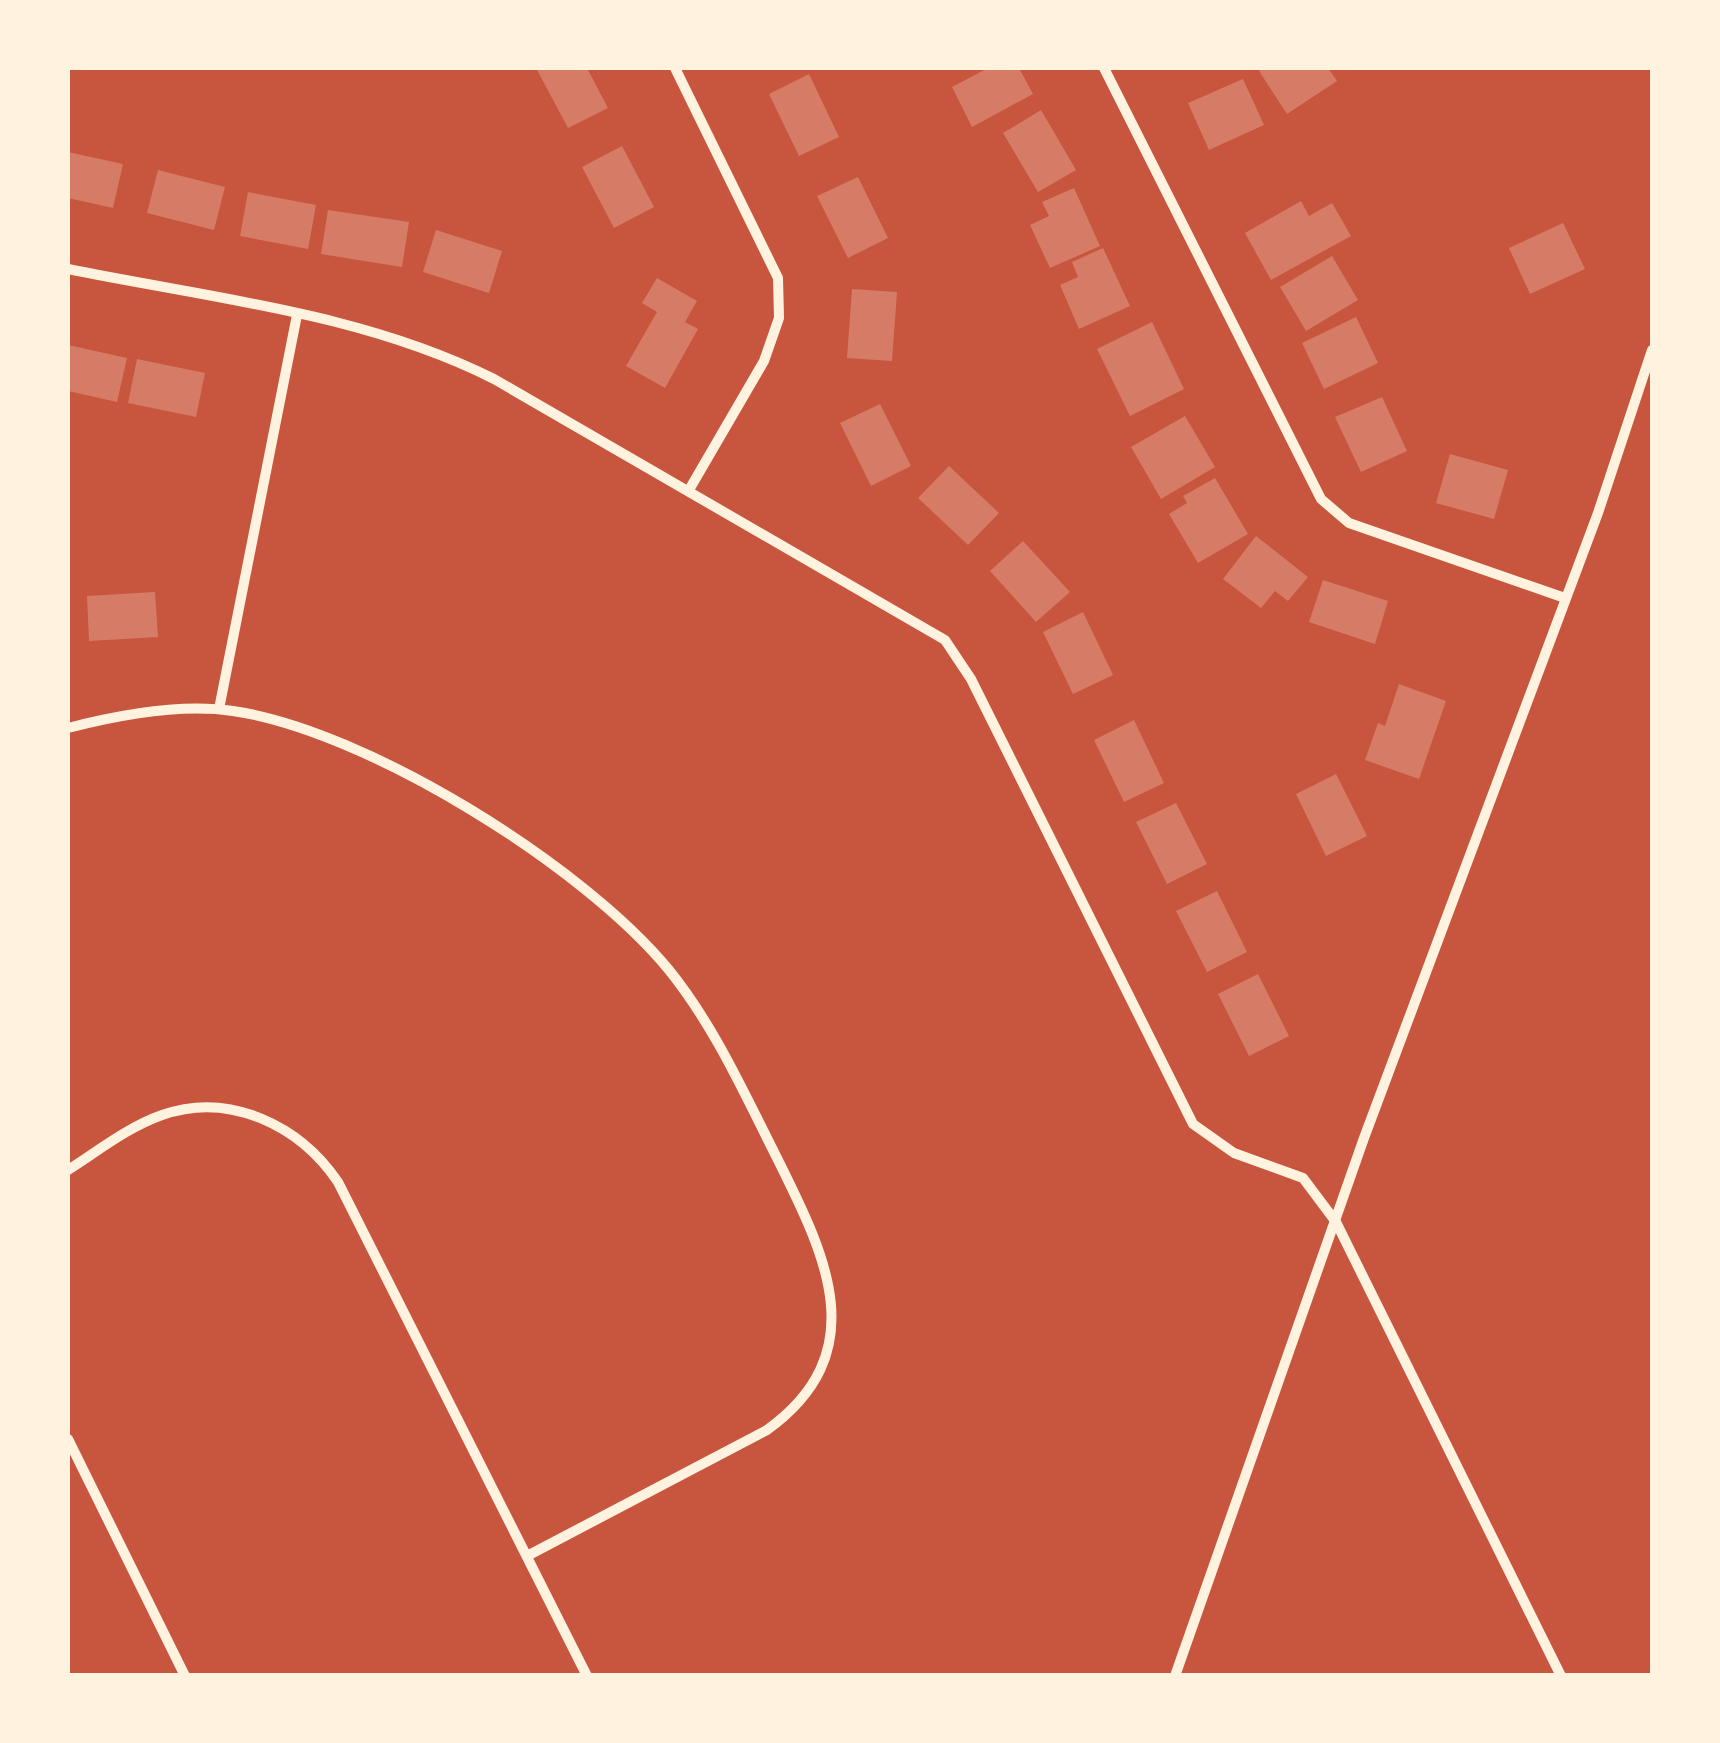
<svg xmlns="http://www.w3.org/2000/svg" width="1720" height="1743" viewBox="0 0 1720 1743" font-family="'DejaVu Sans',sans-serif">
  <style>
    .building { fill: #d67c66 }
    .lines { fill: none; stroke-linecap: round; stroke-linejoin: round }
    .minor { stroke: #fff3e0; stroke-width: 10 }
  </style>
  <rect width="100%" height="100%" fill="#c8553d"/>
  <g class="building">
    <path d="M536 68H587L608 108 568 128Z"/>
    <path d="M988 68H1019L1033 94 972 127 952 87Z"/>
    <path d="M1265 68H1328L1337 81 1287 114 1259 71Z"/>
    <path d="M809 74 839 137 799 156 769 94Z"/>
    <path d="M1243 79 1264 125 1209 150 1188 103Z"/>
    <path d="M1041 110 1076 170 1038 192 1003 133Z"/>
    <path d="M622 146 654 207 614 228 582 167Z"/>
    <path d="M68 152 123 164 113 208 68 198Z"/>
    <path d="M158 170 225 187 214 230 147 213Z"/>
    <path d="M858 177 888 238 848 258 817 196Z"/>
    <path d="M1074 188 1100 246 1050 268 1030 225 1049 216 1042 202Z"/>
    <path d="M248 192 316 205 308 249 240 236Z"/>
    <path d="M1301 201 1309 216 1332 203 1351 236 1271 280 1245 233Z"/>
    <path d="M328 210 409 222 402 267 321 254Z"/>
    <path d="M1563 223 1585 269 1530 294 1509 248Z"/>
    <path d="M436 230 502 251 489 293 423 272Z"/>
    <path d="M1103 248 1130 306 1079 329 1060 285 1078 277 1072 262Z"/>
    <path d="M1332 256 1358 300 1306 331 1280 287Z"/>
    <path d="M657 278 697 301 685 322 698 329 665 388 626 366 657 312 642 303Z"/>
    <path d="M852 289 897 292 892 361 847 358Z"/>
    <path d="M1356 317 1378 363 1324 389 1302 343Z"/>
    <path d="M1152 322 1184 389 1130 416 1097 349Z"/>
    <path d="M68 345 127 358 117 402 68 391Z"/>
    <path d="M137 359 205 373 196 417 128 403Z"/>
    <path d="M1382 397 1407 451 1361 472 1335 417Z"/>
    <path d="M880 404 911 466 871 486 840 423Z"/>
    <path d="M1185 416 1215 467 1161 499 1131 447Z"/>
    <path d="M1450 454 1508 470 1494 519 1436 503Z"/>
    <path d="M949 466 999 513 968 545 918 498Z"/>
    <path d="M1215 478 1248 534 1198 563 1169 514 1187 503 1183 496Z"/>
    <path d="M1256 536 1308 577 1288 601 1275 591 1261 608 1223 579Z"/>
    <path d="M1023 541 1070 592 1036 622 990 571Z"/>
    <path d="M1323 580 1388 601 1375 644 1309 622Z"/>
    <path d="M155 592 158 637 89 641 87 596Z"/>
    <path d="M1083 612 1113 675 1073 694 1043 632Z"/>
    <path d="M1399 684 1446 701 1419 779 1365 760 1378 723 1385 726Z"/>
    <path d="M1134 720 1164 783 1124 802 1094 740Z"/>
    <path d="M1336 774 1367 836 1326 856 1296 794Z"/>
    <path d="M1176 803 1207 864 1167 884 1136 822Z"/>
    <path d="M1217 891 1247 952 1207 972 1176 911Z"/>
    <path d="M1258 974 1289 1036 1249 1056 1218 994Z"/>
  </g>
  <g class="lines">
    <g class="minor">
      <path d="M675 68 778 278 779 318 764 361 689 490"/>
      <path d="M1104 68 1321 499 1349 523 1565 598"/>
      <path d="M68 269C210 298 363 313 494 379L945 640 971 679 1193 1124 1234 1153 1303 1178 1336 1222 1561 1676"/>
      <path d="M219 709 297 315"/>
      <path d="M68 728C118 715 180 703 233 711 366 730 584 866 669 970 715 1027 745 1095 778 1160 825 1255 875 1352 767 1430L527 1556"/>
      <path d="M68 1170C98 1151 128 1127 162 1115 230 1091 300 1126 338 1182L587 1676"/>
      <path d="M68 1439 185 1676"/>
      <path d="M1175 1676 1364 1138 1598 513 1652 350"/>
    </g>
  </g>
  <rect width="1720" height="1743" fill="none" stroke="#fff3e0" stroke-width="140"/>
</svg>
